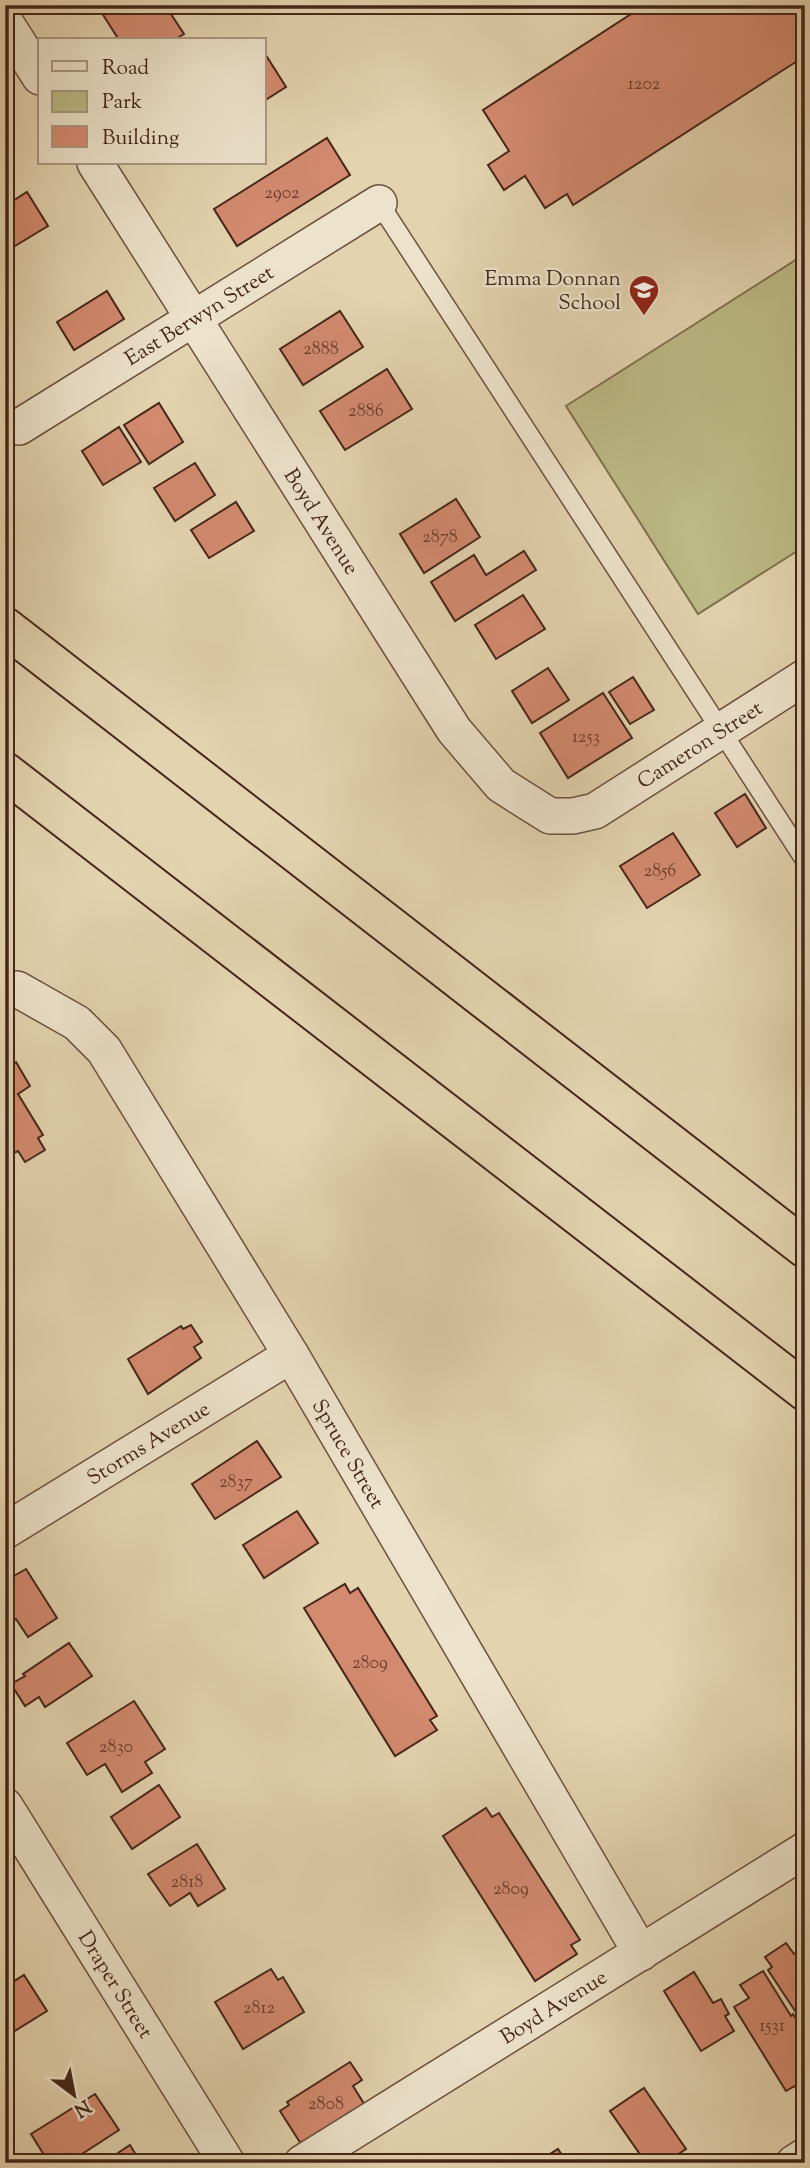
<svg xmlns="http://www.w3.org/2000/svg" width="810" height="2168" viewBox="0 0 810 2168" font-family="'Sorts Mill Goudy',serif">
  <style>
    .green { fill: #bcba85; stroke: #807050; stroke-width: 2 }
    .building { fill: #d38a6f; stroke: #45261a; stroke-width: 2 }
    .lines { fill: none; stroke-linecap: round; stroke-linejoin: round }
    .service-casing { stroke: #6c513f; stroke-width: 21 }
    .minor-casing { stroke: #6c513f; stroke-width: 38 }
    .motorway-casing { stroke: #45261a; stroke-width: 42 }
    .service { stroke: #ede2cb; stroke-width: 18 }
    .minor { stroke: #ede2cb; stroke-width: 35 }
    .motorway { stroke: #e3d3af; stroke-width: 38 }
    .labels { text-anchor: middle; stroke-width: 5; stroke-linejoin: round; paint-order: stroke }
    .number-label { font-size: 18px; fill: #683f2f }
    .poi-label { font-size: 21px; fill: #45261a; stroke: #ede2cb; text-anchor: end }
    .street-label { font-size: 21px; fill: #45261a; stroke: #ede2cb }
  </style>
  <rect width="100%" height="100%" fill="#e3d3af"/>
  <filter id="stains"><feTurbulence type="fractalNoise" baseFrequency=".00286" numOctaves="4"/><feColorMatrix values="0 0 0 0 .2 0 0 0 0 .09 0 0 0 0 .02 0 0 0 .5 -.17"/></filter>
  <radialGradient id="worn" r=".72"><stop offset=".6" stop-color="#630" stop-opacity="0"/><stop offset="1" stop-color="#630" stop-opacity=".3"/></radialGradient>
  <path class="green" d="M805 254V546L698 614 566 406Z"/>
  <g class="building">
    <path d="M107 5H165L184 34 174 40H119L100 10Z"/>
    <path d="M645 5H805V56L573 205 567 194 545 208 525 176 504 190 488 165 509 151 483 110Z"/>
    <path d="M264 52 286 87 264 101Z"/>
    <path d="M327 138 350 175 237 246 214 209Z"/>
    <path d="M27 192 48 226 5 252V206Z"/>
    <path d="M107 291 124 319 74 350 57 322Z"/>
    <path d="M340 311 363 347 303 385 280 349Z"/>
    <path d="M387 369 412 409 345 450 320 411Z"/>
    <path d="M159 403 183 442 149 464 124 425Z"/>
    <path d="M119 427 141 462 103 485 82 451Z"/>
    <path d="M195 463 215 495 175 521 154 488Z"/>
    <path d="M456 499 480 537 424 573 400 534Z"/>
    <path d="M236 502 254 531 209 558 191 530Z"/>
    <path d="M524 551 536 570 455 621 431 582 474 555 486 575Z"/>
    <path d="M523 595 545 629 496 659 475 625Z"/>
    <path d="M548 668 569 700 532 723 512 691Z"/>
    <path d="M633 677 654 710 630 724 609 692Z"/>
    <path d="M603 693 632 738 568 778 540 733Z"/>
    <path d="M745 794 766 828 737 847 715 813Z"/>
    <path d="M673 833 700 875 647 908 620 866Z"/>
    <path d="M16 1062 30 1086 18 1094 43 1135 38 1138 45 1150 25 1162 18 1151 6 1157 5 1155V1068Z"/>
    <path d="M191 1325 202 1342 194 1347 201 1358 148 1394 128 1359 181 1326 183 1329Z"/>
    <path d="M257 1441 281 1477 215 1519 192 1484Z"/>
    <path d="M297 1511 318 1543 264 1578 243 1545Z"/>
    <path d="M26 1569 57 1618 28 1637 16 1619 5 1625V1581Z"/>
    <path d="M345 1584 350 1593 358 1588 437 1716 430 1720 437 1730 395 1756 304 1608Z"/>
    <path d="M69 1643 92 1676 45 1707 39 1697 25 1706 11 1684 25 1676 23 1674Z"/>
    <path d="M134 1701 165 1749 145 1762 152 1773 122 1792 105 1764 87 1775 67 1743Z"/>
    <path d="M159 1785 180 1817 132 1849 111 1817Z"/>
    <path d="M486 1808 492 1817 499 1813 580 1940 571 1945 577 1954 535 1981 443 1836Z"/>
    <path d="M197 1844 225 1889 198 1906 190 1893 170 1906 148 1874Z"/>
    <path d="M786 1943 794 1954 798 1952 803 1961 805 1960V2026L768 1970 772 1967 765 1957Z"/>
    <path d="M271 1969 278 1980 283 1977 304 2012 243 2049 215 2002Z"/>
    <path d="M763 1971 791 2016 793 2014 805 2033V2088L798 2092 795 2086 786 2091 734 2007 749 1998 740 1985Z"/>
    <path d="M694 1972 713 2003 721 1999 729 2014 725 2016 734 2031 701 2051 664 1991Z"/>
    <path d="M24 1975 47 2011 5 2037V1987Z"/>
    <path d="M350 2062 362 2080 353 2086 366 2107 301 2144 280 2111 289 2105 287 2102Z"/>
    <path d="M644 2088 686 2149 665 2163H646L610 2111Z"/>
    <path d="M95 2094 119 2130 68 2163H49L31 2134Z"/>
    <path d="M130 2145 141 2163H103Z"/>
    <path d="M558 2149 567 2163H536Z"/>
  </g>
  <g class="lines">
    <g class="service-casing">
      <path id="service" d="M379 203 805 860"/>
    </g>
    <g class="minor-casing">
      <g id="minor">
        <path d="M5 22 40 77"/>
        <path id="s1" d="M95 163 454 730 501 785 550 816H573L595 811 805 677"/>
        <path id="s2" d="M19 427 379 203"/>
        <path id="s3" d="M17 989 77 1023 104 1050 291 1355 641 1953"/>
        <path id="s4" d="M5 1531 291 1355"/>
        <path id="s5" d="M5 1806 227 2163"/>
        <path id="s6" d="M302 2163 805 1850"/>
        <path d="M794 2163 805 2156"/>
      </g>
    </g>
    <g class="motorway-casing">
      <g id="motorway">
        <path d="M5 627 805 1248"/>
        <path d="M5 772 805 1391"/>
      </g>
    </g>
    <use href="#service" class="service"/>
    <use href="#minor" class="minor"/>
    <use href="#motorway" class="motorway"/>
  </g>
  <defs>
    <g id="school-pin" transform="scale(1.575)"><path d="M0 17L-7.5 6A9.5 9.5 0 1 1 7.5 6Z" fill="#8f2418" stroke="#ede2cb"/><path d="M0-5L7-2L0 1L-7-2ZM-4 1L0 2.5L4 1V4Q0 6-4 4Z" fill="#fff"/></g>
  </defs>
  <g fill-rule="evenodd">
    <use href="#school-pin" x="644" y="290"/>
  </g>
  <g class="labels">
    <g class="number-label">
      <text x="644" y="89">1202</text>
      <text x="282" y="198">2902</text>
      <text x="321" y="354">2888</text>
      <text x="366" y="416">2886</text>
      <text x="440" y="542">2878</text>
      <text x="586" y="742">1253</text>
      <text x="660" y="876">2856</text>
      <text x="236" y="1487">2837</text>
      <text x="370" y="1668">2809</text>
      <text x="116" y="1752">2830</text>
      <text x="187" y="1887">2818</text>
      <text x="511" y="1894">2809</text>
      <text x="259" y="2013">2812</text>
      <text x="772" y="2031">1531</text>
      <text x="326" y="2109">2808</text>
    </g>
    <g class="poi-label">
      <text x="621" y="285">Emma Donnan<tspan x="621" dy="24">School</tspan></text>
    </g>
    <g class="street-label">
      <text dy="7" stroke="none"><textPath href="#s2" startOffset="212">East Berwyn Street</textPath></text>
      <text dy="7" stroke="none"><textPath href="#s1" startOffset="424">Boyd Avenue</textPath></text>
      <text dy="7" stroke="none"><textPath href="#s1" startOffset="971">Cameron Street</textPath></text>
      <text dy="7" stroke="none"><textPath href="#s4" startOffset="168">Storms Avenue</textPath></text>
      <text dy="7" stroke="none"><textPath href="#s3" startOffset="579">Spruce Street</textPath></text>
      <text dy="7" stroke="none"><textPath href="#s5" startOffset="210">Draper Street</textPath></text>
      <text dy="7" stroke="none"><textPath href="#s6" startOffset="296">Boyd Avenue</textPath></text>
    </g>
  </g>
  <rect width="810" height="2168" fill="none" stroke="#e3d3af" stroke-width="28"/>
  <rect x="7" y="7" width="796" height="2154" fill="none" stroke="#45261a" stroke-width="3.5"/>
  <rect x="14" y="14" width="782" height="2140" fill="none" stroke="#45261a" stroke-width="2"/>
  <rect x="38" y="38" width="228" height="126" fill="#ede2cb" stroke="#aa9784" stroke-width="2"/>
  <rect x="52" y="61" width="35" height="10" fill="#ede2cb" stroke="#aa9784" stroke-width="2"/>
  <text x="102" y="74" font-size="21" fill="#45261a">Road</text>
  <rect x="52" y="91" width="35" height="21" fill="#bcba85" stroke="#aa9784" stroke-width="2"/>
  <text x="102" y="108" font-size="21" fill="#45261a">Park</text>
  <rect x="52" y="126" width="35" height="21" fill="#d38a6f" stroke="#aa9784" stroke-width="2"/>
  <text x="102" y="144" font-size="21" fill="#45261a">Building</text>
  <g transform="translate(74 2095) rotate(148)" stroke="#ede2cb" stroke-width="5" paint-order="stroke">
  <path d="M0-5L12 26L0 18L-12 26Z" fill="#45261a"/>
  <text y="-10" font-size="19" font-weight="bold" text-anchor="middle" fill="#45261a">N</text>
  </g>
  <rect width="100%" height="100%" filter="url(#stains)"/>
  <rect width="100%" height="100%" fill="url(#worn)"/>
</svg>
